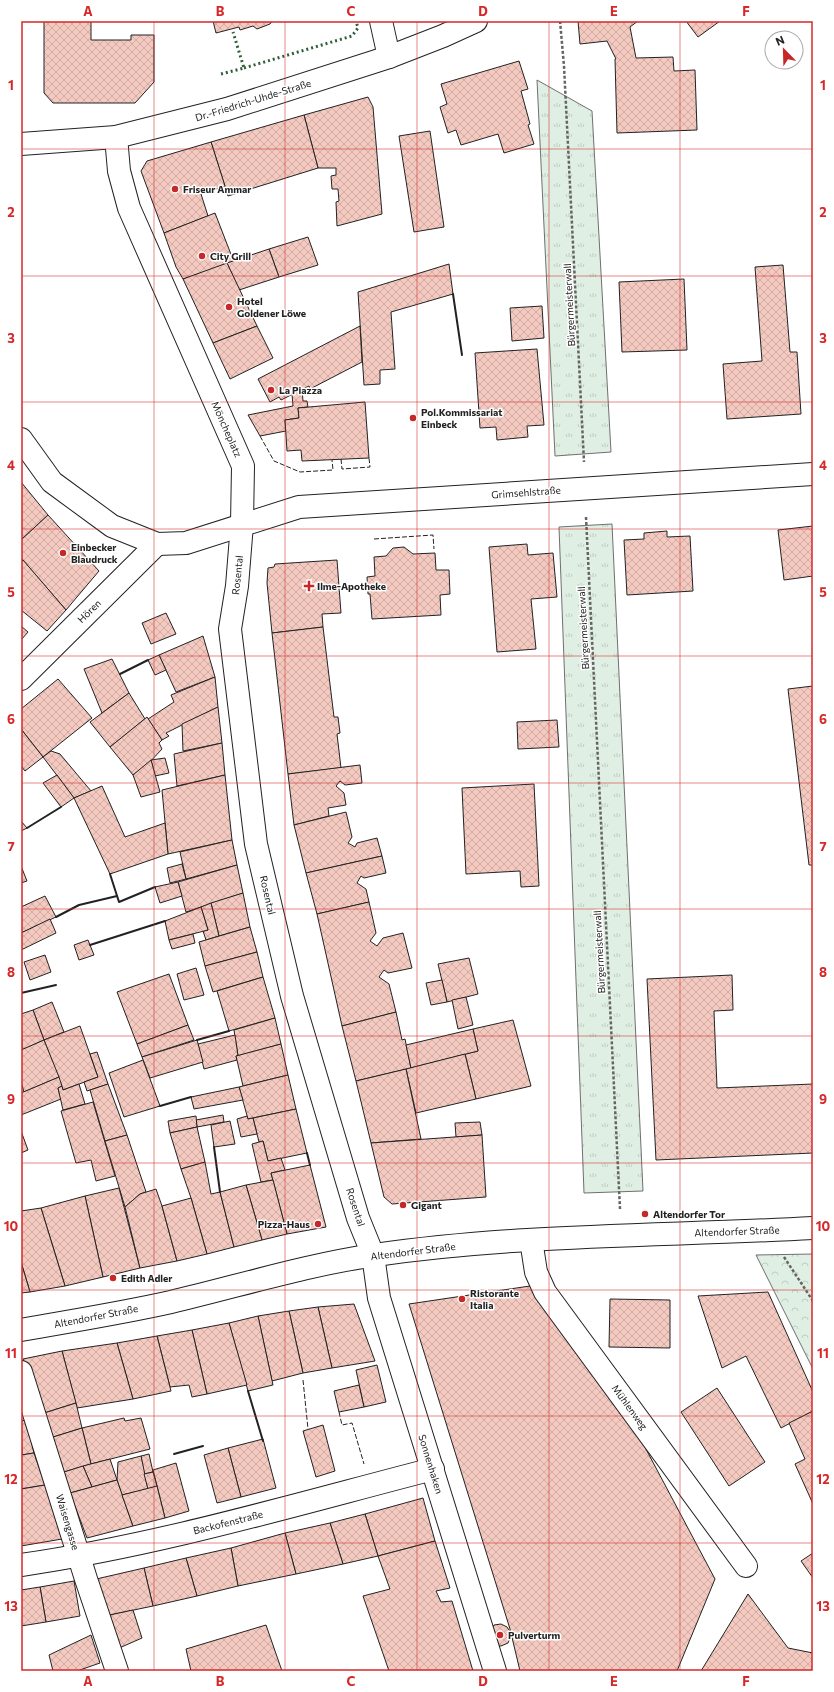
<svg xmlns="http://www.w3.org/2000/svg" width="834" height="1692" viewBox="0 0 834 1692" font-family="Commissioner,sans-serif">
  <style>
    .grass { fill: url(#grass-tufts); stroke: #6f6f6f }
    .park { fill: url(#park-crowns); stroke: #6f6f6f }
    .building { fill: url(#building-cross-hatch); stroke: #222 }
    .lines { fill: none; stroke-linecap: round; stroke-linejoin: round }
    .minor-casing { stroke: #222; stroke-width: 24 }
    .secondary-casing { stroke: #222; stroke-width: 24 }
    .path { stroke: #646464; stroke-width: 2.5; stroke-dasharray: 3 2; stroke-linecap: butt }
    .minor { stroke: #fff; stroke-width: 22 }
    .secondary { stroke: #fff; stroke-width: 22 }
    .hedge { stroke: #2f5e38; stroke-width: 3; stroke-dasharray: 2 3; stroke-linecap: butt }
    .fence { stroke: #222; stroke-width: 1; stroke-dasharray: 5 2; stroke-linecap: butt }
    .wall { stroke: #222; stroke-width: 2 }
    .grid { fill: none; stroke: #d62828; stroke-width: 1; stroke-opacity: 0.55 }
    .poi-dot { fill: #c62828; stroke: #fff; stroke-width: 1.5 }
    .labels { text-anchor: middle; stroke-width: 3; stroke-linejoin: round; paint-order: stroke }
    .street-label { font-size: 10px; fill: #222; stroke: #fff }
    .poi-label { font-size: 10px; font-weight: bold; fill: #222; stroke: #fff; text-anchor: start }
    .neatline { fill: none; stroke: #d62828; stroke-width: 1.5 }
    .grid-label { font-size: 13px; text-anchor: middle; font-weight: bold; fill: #d62828 }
  </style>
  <defs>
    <pattern id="grass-tufts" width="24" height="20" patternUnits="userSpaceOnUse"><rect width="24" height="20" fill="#e0efe3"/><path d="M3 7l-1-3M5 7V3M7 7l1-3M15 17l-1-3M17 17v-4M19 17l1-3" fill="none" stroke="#c0cdc2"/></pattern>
    <pattern id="park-crowns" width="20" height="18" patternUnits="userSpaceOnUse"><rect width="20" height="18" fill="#e0efe3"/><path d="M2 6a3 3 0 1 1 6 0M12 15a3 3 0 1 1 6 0" fill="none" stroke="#c0cdc2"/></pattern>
    <pattern id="building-cross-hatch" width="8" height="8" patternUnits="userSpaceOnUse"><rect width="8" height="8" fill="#f3c9c0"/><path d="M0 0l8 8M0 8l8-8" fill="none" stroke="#d0aca5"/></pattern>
  </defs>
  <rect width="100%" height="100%" fill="#fff"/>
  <g class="grass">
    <path d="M537 80 592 111 611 452 555 456Z"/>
    <path d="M612 524 643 1191 584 1193 559 527Z"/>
  </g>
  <path class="park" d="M813 1254V1369L756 1255Z"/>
  <g class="building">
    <path d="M44 21H91V40H131V35H154V82L135 103H53L44 93Z"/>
    <path d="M213 21H272L270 24 257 29 253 26 240 30 239 27 216 33Z"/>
    <path d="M578 21H638L630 27 636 58 673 57 674 71 695 70 697 130 617 133 615 59H616L607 41 580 44Z"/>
    <path d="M686 21H720L698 37Z"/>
    <path d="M519 61 528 89 521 91 530 124 528 125 534 144 504 153 498 134 461 145 456 130 448 133 440 107 447 104 441 84Z"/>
    <path d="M368 97 373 107 382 214 337 226 336 202 339 201 338 189H332L331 176 336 175V168H318L304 115Z"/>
    <path d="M304 115 318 168 228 196 211 142Z"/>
    <path d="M430 131 444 227 414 232 399 136Z"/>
    <path d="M211 142 225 186 201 194 208 216 164 233 141 171 147 161Z"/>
    <path d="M215 213 234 262 183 279 176 267 164 233Z"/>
    <path d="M308 237 318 265 279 277 269 249Z"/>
    <path d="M269 249 279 277 239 290 227 263Z"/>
    <path d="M227 263 257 326 213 343 183 279Z"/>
    <path d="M449 264 453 294 391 312 395 369 380 370V384L364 385 358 292Z"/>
    <path d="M783 265 790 352H797L801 414 727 419 723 364 762 361 755 267Z"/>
    <path d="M684 279 687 350 622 352 619 282Z"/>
    <path d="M542 306 544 338 512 341 510 308Z"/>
    <path d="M257 326 273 358 230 379 213 343Z"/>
    <path d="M360 326 362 362 310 389 309 386 281 400 279 397 270 402 258 379Z"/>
    <path d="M537 349 544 425 527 426 528 437 497 440 496 427 480 428 475 353Z"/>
    <path d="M302 389 303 401H307L308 407 298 408 299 418 285 420 286 431 260 436 248 415 293 406 292 394Z"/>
    <path d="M365 402 369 458 302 461 301 450 287 451 285 420 299 418 298 408Z"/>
    <path d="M21 482 48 515 21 540Z"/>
    <path d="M48 515 99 571 66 610 21 558V540Z"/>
    <path d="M813 526V576L784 580 778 530Z"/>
    <path d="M667 531V537L690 536 693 591 627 595 624 540 644 539V533Z"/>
    <path d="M527 544 528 555 553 553 557 597 531 599 536 649 497 652 489 547Z"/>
    <path d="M404 547 413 554 435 553 436 570H449L450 594 440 595 441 615 372 619 370 594H368L367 577 375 576 374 557 386 556 393 548Z"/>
    <path d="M23 560 66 610 47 631 21 610V562Z"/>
    <path d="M337 560 341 613 322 614 323 627 272 633 267 583 268 568 274 567 275 564Z"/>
    <path d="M166 613 176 634 151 644 142 623Z"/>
    <path d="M21 626 28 632 21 640Z"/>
    <path d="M323 627 334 717H338L340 733 337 734 341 768 288 774 272 633Z"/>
    <path d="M203 636 215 677 176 692 159 655Z"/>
    <path d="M159 655 166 670 155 675 148 660Z"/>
    <path d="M112 659 129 693 102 713 84 669Z"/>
    <path d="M215 677 218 707 166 733 169 736 162 740 148 719 174 702 171 695Z"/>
    <path d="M58 679 92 718 43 757 21 729V709Z"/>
    <path d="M813 686V865H809L788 689Z"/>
    <path d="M129 693 145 719 110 747 90 722Z"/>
    <path d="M218 707 222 743 183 751 182 724Z"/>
    <path d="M147 717 162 740 159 743 162 749 148 764 133 775 110 747Z"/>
    <path d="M557 720 559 747 518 749 517 722Z"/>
    <path d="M21 729 43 757 25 771 21 766Z"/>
    <path d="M222 743 225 775 177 786 174 754Z"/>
    <path d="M51 751 60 754 91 791 74 798 43 757Z"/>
    <path d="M165 758 169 773 155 776 151 760Z"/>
    <path d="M151 760 160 792 141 797 133 775Z"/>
    <path d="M360 765 362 783 345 785 340 781 336 786 344 793 346 805 328 808 329 816 294 825 288 774Z"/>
    <path d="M57 775 74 798 61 807 43 783Z"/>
    <path d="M225 775 232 840 168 854 162 790Z"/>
    <path d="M534 784 539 886 521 887 520 871 466 874 462 788Z"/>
    <path d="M102 786 125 837 165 823 168 854 110 874 74 798Z"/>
    <path d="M346 812 352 837 348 843 355 847 357 843 377 838 382 856 306 873 294 825Z"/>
    <path d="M21 821 27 828 21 831Z"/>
    <path d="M232 840 237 865 186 879 180 852Z"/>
    <path d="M382 856 386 873 364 878 361 876 357 883 366 889 369 902 317 914 306 873Z"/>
    <path d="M182 864 186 879 170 883 167 868Z"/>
    <path d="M237 865 243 893 186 912 178 882Z"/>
    <path d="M21 866 27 881 21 883Z"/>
    <path d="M178 882 182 896 160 903 155 887Z"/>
    <path d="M243 893 250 927 219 936 211 903Z"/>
    <path d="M45 896 56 917 21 933V907Z"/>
    <path d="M369 902 376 933 370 941 377 946 383 938 403 933 412 968 388 973 384 970 379 977 389 984 396 1012 342 1026 317 914Z"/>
    <path d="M211 903 219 936 206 940 203 931 208 930 201 907Z"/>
    <path d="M201 907 208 930 169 940 165 921Z"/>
    <path d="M50 919 56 933 21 950V933Z"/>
    <path d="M250 927 257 952 205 966 199 942Z"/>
    <path d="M193 934 195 943 172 949 169 940Z"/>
    <path d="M88 940 94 955 79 960 74 945Z"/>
    <path d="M257 952 263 977 213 992 205 966Z"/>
    <path d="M45 955 51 972 30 980 24 962Z"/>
    <path d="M469 958 478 994 447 1002 438 964Z"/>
    <path d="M196 968 204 995 184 1000 177 974Z"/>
    <path d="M169 974 188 1025 137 1044 117 992Z"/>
    <path d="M732 975 733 1010 714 1011 717 1088 813 1084V1153L656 1160 647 979Z"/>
    <path d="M263 977 275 1018 229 1031 217 991Z"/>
    <path d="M442 980 447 1002 431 1005 426 983Z"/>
    <path d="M466 997 473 1025 458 1029 452 1000Z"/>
    <path d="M52 1002 64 1032 44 1040 33 1010Z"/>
    <path d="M33 1010 44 1040 22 1050 21 1014Z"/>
    <path d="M396 1012 402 1040 405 1039 411 1068 356 1081 342 1026Z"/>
    <path d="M275 1018 281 1044 238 1056 234 1030Z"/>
    <path d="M513 1020 531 1086 476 1099 465 1054 478 1051 473 1029Z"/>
    <path d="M188 1025 194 1040 142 1057 137 1044Z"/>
    <path d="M80 1026 98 1077 63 1090 44 1040Z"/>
    <path d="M473 1029 478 1051 411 1068 406 1045Z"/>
    <path d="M235 1035 238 1056H236L237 1060 204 1069 198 1044Z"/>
    <path d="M44 1040 59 1077 24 1092 21 1082V1050Z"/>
    <path d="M197 1040 203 1062 150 1078 142 1057Z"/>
    <path d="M281 1044 288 1075 243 1086 236 1056Z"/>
    <path d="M97 1052 108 1084 87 1091 84 1082 98 1077 90 1054Z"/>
    <path d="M465 1054 476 1099 416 1113 406 1069Z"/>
    <path d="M143 1060 160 1106 124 1117 109 1073Z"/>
    <path d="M406 1069 421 1139 371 1143 356 1081Z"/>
    <path d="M288 1075 296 1109 248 1119 239 1087Z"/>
    <path d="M59 1077 62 1086 58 1088 61 1099 21 1115V1093Z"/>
    <path d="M79 1084 85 1104 63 1110 58 1088 62 1086 63 1090Z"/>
    <path d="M108 1084 127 1135 105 1141 90 1090Z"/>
    <path d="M239 1087 243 1100 194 1109 191 1097Z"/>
    <path d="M93 1102 115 1176 96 1181 91 1160 76 1163 61 1111Z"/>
    <path d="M296 1109 307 1153 268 1161 263 1141 259 1142 253 1118Z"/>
    <path d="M223 1115 224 1122 197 1127 196 1120Z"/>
    <path d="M196 1116 197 1127 170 1133 168 1121Z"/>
    <path d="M247 1116 248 1119 253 1118 257 1134 241 1137 237 1119Z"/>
    <path d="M230 1121 235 1144 214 1147 211 1125Z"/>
    <path d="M480 1122 482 1135 456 1137 455 1123Z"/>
    <path d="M197 1127 205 1162 181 1169 170 1133Z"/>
    <path d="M21 1131 28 1150 21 1153Z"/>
    <path d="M127 1135 146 1192 140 1194 125 1207 105 1141Z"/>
    <path d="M482 1135 486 1197 392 1204 384 1197 371 1143Z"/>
    <path d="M263 1141 268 1161 281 1158 285 1170 271 1173 273 1180 261 1182 252 1144Z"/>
    <path d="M205 1162 211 1194 220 1192 234 1247 207 1254 191 1198 181 1169Z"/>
    <path d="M310 1165 326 1227 287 1234 271 1173Z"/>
    <path d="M273 1180 287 1234 262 1240 246 1185Z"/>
    <path d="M246 1185 262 1240 234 1247 220 1192Z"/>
    <path d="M119 1188 140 1268 103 1277 85 1196Z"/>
    <path d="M156 1189 162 1206 177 1261 140 1268 125 1207 140 1194Z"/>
    <path d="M85 1196 103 1277 65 1286 41 1208Z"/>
    <path d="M191 1198 207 1254 177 1261 162 1206Z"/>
    <path d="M41 1208 65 1286 30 1292 21 1262V1211Z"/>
    <path d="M21 1262 30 1292 21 1293Z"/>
    <path d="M530 1286 622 1404 715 1579 677 1671H520L510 1629 409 1304Z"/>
    <path d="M768 1292 813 1392V1411L781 1428 746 1356 722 1368 698 1296Z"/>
    <path d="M610 1299 670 1300V1348L609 1347Z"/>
    <path d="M354 1304 375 1361 332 1368 318 1307Z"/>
    <path d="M318 1307 332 1368 303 1373 289 1311Z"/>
    <path d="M289 1311 303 1373 272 1381 258 1316Z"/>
    <path d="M258 1316 273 1385 248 1391 229 1323Z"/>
    <path d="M229 1323 247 1385 207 1394 192 1330Z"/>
    <path d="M192 1330 207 1394 192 1397 189 1385 170 1387 157 1336Z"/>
    <path d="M157 1336 171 1391 133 1399 117 1343Z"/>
    <path d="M117 1343 133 1399 77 1408 62 1351Z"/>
    <path d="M62 1351 76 1403 41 1414 23 1359Z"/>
    <path d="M377 1365 386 1402 364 1407 356 1370Z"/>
    <path d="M359 1385 364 1407 339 1412 334 1391Z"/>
    <path d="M717 1388 765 1462 729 1486 681 1412Z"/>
    <path d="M76 1403 82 1428 50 1438 41 1414Z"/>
    <path d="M813 1411V1504L795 1464 805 1459 789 1423Z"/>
    <path d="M124 1418 125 1421 141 1418 150 1449 91 1464 82 1428Z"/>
    <path d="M26 1420 34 1453 22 1455 21 1421Z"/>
    <path d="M323 1425 335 1471 316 1477 303 1431Z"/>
    <path d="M82 1428 91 1464 64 1472 50 1438Z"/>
    <path d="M263 1439 276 1488 241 1497 228 1448Z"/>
    <path d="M228 1448 241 1497 217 1503 204 1455Z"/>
    <path d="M34 1453 45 1485 21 1489V1455Z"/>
    <path d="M149 1454 153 1472 144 1474 141 1456Z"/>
    <path d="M141 1456 148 1489 122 1495 117 1480 118 1462Z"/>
    <path d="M110 1459 117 1480 92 1487 83 1466Z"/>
    <path d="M176 1463 189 1511 165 1518 153 1470Z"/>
    <path d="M83 1466 92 1487 70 1493 64 1472Z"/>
    <path d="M153 1472 157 1486 148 1489 144 1474Z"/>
    <path d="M117 1480 133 1526 87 1538 70 1493Z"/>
    <path d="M45 1485 62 1539 21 1546V1489Z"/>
    <path d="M157 1486 165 1518 133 1526 122 1495Z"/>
    <path d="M423 1498 435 1541 378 1556 365 1514Z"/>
    <path d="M365 1514 378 1556 343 1564 330 1523Z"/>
    <path d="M330 1523 343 1564 296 1574 285 1533Z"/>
    <path d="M285 1533 296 1574 238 1586 231 1548Z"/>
    <path d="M435 1541 450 1588 436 1591 441 1602 452 1601 473 1671H389L363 1596 390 1589 378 1556Z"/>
    <path d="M231 1548 238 1586 197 1596 186 1558Z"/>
    <path d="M813 1553V1578L801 1561Z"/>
    <path d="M186 1558 197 1596 153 1606 144 1568Z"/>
    <path d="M144 1568 153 1606 105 1616 92 1580Z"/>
    <path d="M74 1581 80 1616 46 1622 40 1587Z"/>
    <path d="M40 1587 46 1622 21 1626V1590Z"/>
    <path d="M748 1594 788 1648 813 1653V1671H701Z"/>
    <path d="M133 1610 142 1638 117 1649 105 1616Z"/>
    <path d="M501 1624 507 1627 511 1633V1636L508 1643 501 1646H497L492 1628 494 1625Z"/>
    <path d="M266 1625 282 1671H191L186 1649Z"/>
    <path d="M91 1635 100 1663 77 1671H53L49 1655Z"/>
  </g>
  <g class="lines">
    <g class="minor-casing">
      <g id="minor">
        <path d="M381 21 389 57"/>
        <path d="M116 137 119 171 129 208 243 466 242 524 237 586 230 629 256 844 292 996 358 1218 373 1255 379 1298 495 1671"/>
        <path d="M21 144 116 137 227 109 389 57 443 36 476 21"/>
        <path d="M21 439 52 482 112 526 157 544 186 543 299 507 813 474"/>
        <path d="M21 679 157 544"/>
        <path d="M531 1240 536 1272 545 1292 746 1566"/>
        <path d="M21 1372 86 1579 117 1671"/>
        <path d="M21 1565C160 1545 297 1504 433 1469"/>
      </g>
    </g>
    <g class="secondary-casing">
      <path id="secondary" d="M21 1330C71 1321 122 1313 171 1302 239 1286 306 1265 375 1255 520 1234 667 1236 813 1228"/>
    </g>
    <g class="path">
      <path d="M560 21 564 66 584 462"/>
      <path d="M586 517 620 1209"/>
      <path d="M784 1257 813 1301"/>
    </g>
    <use href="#minor" class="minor"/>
    <use href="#secondary" class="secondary"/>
    <g class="hedge">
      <path d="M244 68 352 36 358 28 356 21"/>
      <path d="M221 74 244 68 233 32"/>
    </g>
    <g class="fence">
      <path d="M260 436 274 461 300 472 333 470 332 460"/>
      <path d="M341 459 342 469 370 467 369 458"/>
      <path d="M374 539 433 535 434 549"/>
      <path d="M303 1380 308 1429"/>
      <path d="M339 1412 342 1425 352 1423 364 1464"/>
    </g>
    <g class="wall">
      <path d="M453 294 462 355"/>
      <path d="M120 674 148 660"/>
      <path d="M27 828 61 807"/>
      <path d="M110 874 119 902 155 887"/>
      <path d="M56 917 79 905 117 896"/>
      <path d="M90 945 165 921"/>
      <path d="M21 993 56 985"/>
      <path d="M197 1040 229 1031"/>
      <path d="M160 1106 191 1097"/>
      <path d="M214 1147 220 1192"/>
      <path d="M307 1153 310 1165"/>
      <path d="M248 1391 263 1441"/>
      <path d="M174 1454 203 1446"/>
    </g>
  </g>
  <path class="grid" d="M154 21V1671M285 21V1671M417 21V1671M549 21V1671M680 21V1671M21 149H813M21 276H813M21 402H813M21 529H813M21 656H813M21 783H813M21 909H813M21 1036H813M21 1163H813M21 1290H813M21 1416H813M21 1543H813"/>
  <g class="poi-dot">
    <circle cx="175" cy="189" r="4"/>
    <circle cx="202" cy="256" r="4"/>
    <circle cx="229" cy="307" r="4"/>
    <circle cx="271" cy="390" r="4"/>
    <circle cx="413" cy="418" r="4"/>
    <circle cx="63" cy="553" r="4"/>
    <path d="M307 580h4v4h4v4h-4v4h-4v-4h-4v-4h4z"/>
    <circle cx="403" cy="1205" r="4"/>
    <circle cx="645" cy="1214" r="4"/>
    <circle cx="318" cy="1224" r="4"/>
    <circle cx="113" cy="1278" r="4"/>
    <circle cx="462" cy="1299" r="4"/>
    <circle cx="500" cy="1635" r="4"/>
  </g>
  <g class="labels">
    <g class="street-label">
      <text transform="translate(253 100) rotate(-17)" y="4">Dr.-Friedrich-Uhde-Straße</text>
      <text transform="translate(569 305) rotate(-93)" y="4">Bürgermeisterwall</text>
      <text transform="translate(227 429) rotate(66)" y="4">Möncheplatz</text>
      <text transform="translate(526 492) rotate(-4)" y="4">Grimsehlstraße</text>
      <text transform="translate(237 575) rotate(-84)" y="4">Rosental</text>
      <text transform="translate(89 611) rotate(-45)" y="4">Hören</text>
      <text transform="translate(583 628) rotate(-93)" y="4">Bürgermeisterwall</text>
      <text transform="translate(268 895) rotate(77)" y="4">Rosental</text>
      <text transform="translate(599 952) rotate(-93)" y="4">Bürgermeisterwall</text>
      <text transform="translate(356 1207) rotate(72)" y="4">Rosental</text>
      <text transform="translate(737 1231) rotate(-2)" y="4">Altendorfer Straße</text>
      <text transform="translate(413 1251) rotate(-7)" y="4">Altendorfer Straße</text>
      <text transform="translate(96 1316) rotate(-11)" y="4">Altendorfer Straße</text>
      <text transform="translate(630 1407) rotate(54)" y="4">Mühlenweg</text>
      <text transform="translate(431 1464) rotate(73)" y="4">Sonnenhaken</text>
      <text transform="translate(68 1522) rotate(73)" y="4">Waisengasse</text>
      <text transform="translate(228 1522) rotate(-14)" y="4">Backofenstraße</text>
    </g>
    <g class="poi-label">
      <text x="183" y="193">Friseur Ammar</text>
      <text x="210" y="260">City Grill</text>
      <text x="237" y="305">Hotel<tspan x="237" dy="12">Goldener Löwe</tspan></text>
      <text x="279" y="394">La Piazza</text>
      <text x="421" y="416">Pol.Kommissariat<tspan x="421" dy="12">Einbeck</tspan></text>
      <text x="71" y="551">Einbecker<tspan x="71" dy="12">Blaudruck</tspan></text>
      <text x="317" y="590">Ilme-Apotheke</text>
      <text x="411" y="1209">Gigant</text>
      <text x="653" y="1218">Altendorfer Tor</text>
      <text x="310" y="1228" text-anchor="end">Pizza-Haus</text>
      <text x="121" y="1282">Edith Adler</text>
      <text x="470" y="1297">Ristorante<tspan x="470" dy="12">Italia</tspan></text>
      <text x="508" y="1639">Pulverturm</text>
    </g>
  </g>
  <rect width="834" height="1692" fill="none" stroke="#ffffff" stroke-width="44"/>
  <g transform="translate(784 50) rotate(337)"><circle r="19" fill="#ffffff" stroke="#a7a7a7"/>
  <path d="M0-3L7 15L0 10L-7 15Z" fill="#c62828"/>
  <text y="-6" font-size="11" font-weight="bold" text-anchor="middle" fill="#222222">N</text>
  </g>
  <rect x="22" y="22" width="790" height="1648" class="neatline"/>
  <g class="grid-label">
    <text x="88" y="16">A</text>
    <text x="220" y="16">B</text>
    <text x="351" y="16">C</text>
    <text x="483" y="16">D</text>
    <text x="614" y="16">E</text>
    <text x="746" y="16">F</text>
    <text x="11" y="90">1</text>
    <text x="823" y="90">1</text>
    <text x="11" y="217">2</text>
    <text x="823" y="217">2</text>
    <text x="11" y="343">3</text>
    <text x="823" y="343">3</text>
    <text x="11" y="470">4</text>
    <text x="823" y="470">4</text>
    <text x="11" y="597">5</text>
    <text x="823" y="597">5</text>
    <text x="11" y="724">6</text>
    <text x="823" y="724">6</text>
    <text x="11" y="851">7</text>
    <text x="823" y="851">7</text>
    <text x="11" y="977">8</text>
    <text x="823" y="977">8</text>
    <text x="11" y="1104">9</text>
    <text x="823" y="1104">9</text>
    <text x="11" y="1231">10</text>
    <text x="823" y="1231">10</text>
    <text x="11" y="1358">11</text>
    <text x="823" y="1358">11</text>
    <text x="11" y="1484">12</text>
    <text x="823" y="1484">12</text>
    <text x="11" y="1611">13</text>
    <text x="823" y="1611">13</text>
    <text x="88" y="1686">A</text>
    <text x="220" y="1686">B</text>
    <text x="351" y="1686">C</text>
    <text x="483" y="1686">D</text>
    <text x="614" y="1686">E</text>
    <text x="746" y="1686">F</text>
  </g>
</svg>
